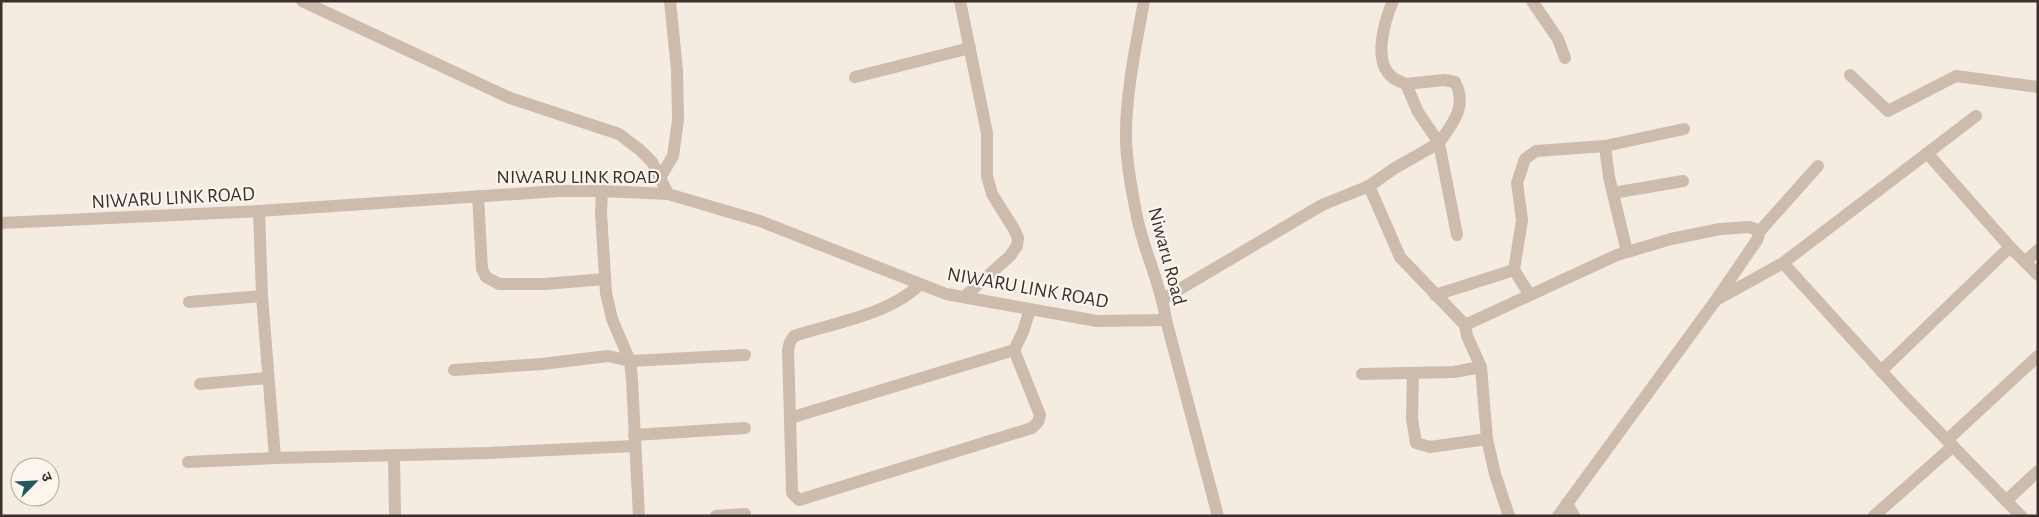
<svg xmlns="http://www.w3.org/2000/svg" width="2039" height="517" viewBox="0 0 2039 517" font-family="'Alegreya Sans','Noto Sans Devanagari',sans-serif">
  <style>
    .lines { fill: none; stroke-linecap: round; stroke-linejoin: round }
    .minor { stroke: #cdbbac; stroke-width: 12 }
    .labels { text-anchor: middle; stroke-width: 4.5; stroke-linejoin: round; paint-order: stroke }
    .street-label { font-size: 20px; fill: #3b302b; stroke: #fbf5ee }
  </style>
  <rect width="100%" height="100%" fill="#f4ebe1"/>
  <g class="lines">
    <g class="minor">
      <path d="M302 1 510 98 619 134 640 150 652 162 668 194"/>
      <path d="M960 1 987 133V176L992 194 1014 229 1018 238 1017 246 1010 256 964 297"/>
      <path d="M1144 1C1136 45 1125 97 1126 141 1127 167 1132 192 1137 217 1144 252 1161 284 1166 320L1218 516"/>
      <path d="M1532 1 1558 39 1565 58"/>
      <path d="M1850 75 1888 111 1956 76 2038 87"/>
      <path d="M855 77 970 48"/>
      <path d="M1406 84 1444 80 1455 82C1468 106 1453 123 1439 143L1457 235"/>
      <path d="M1605 146 1609 177 1627 252"/>
      <path d="M1927 153 2010 247 2038 275"/>
      <path d="M660 178 673 156 678 120 677 70 670 1"/>
      <path d="M1369 186 1395 168 1439 143 1418 112 1406 84C1402 82 1395 80 1392 77 1372 61 1385 20 1393 1"/>
      <path d="M602 191 601 213 606 293 612 319 630 361 632 380 639 516"/>
      <path d="M1613 193 1683 181"/>
      <path d="M478 196 482 269 486 277 499 284H545L605 279"/>
      <path d="M259 211 262 296 275 458"/>
      <path d="M1 223 259 211 559 191H602L668 194 760 221 946 294 1097 321 1166 320"/>
      <path d="M1760 231 1818 166"/>
      <path d="M2025 262 2038 250"/>
      <path d="M1783 263 1976 116"/>
      <path d="M920 284C891 314 834 323 794 336L790 342 788 350 790 418 1014 350 1023 332 1030 309"/>
      <path d="M1435 295 1514 270"/>
      <path d="M1530 295 1514 270 1522 220 1517 183 1525 159 1536 151 1605 146 1684 129"/>
      <path d="M1163 299 1322 205 1369 186 1400 257 1465 325 1467 336 1481 367 1487 439 1495 474 1509 516"/>
      <path d="M1718 299 1783 263 1905 397 2021 516"/>
      <path d="M189 302 262 296"/>
      <path d="M1465 325 1617 255 1671 239 1720 229 1749 227 1760 231 1757 240 1716 300 1558 516"/>
      <path d="M454 370 542 364 608 356 630 361 745 355"/>
      <path d="M1881 371 2010 247"/>
      <path d="M1413 373 1412 419 1416 443 1430 447 1487 439"/>
      <path d="M1362 374 1454 372 1481 367"/>
      <path d="M200 384 268 378"/>
      <path d="M790 418 792 493 799 500 1032 428 1038 422 1040 415 1014 350"/>
      <path d="M634 435 745 428"/>
      <path d="M1947 440 2038 356"/>
      <path d="M394 455 395 516"/>
      <path d="M188 462 275 458 489 453 634 446"/>
      <path d="M2006 501 2038 471"/>
      <path d="M1567 503 1574 516"/>
      <path d="M716 516 745 514"/>
      <path d="M1874 516 1953 446"/>
    </g>
  </g>
  <g class="labels">
    <g class="street-label">
      <text x="578" y="183">NIWARU LINK ROAD</text>
      <text transform="translate(173 197) rotate(-3)" y="7">NIWARU LINK ROAD</text>
      <text transform="translate(1168 256) rotate(75)" y="7">Niwaru Road</text>
      <text transform="translate(1028 287) rotate(10)" y="7">NIWARU LINK ROAD</text>
    </g>
  </g>
  <rect width="2039" height="517" fill="none" stroke="#3b302b" stroke-width="5"/>
  <g transform="translate(35 482) rotate(66)"><circle r="24" fill="#fbf5ee" stroke="#aea6a0"/>
  <path d="M0-4L9 19L0 12L-9 19Z" fill="#1f5a5e"/>
  <text y="-8" font-size="14" font-weight="bold" text-anchor="middle" fill="#3b302b">उ</text>
  </g>
</svg>
